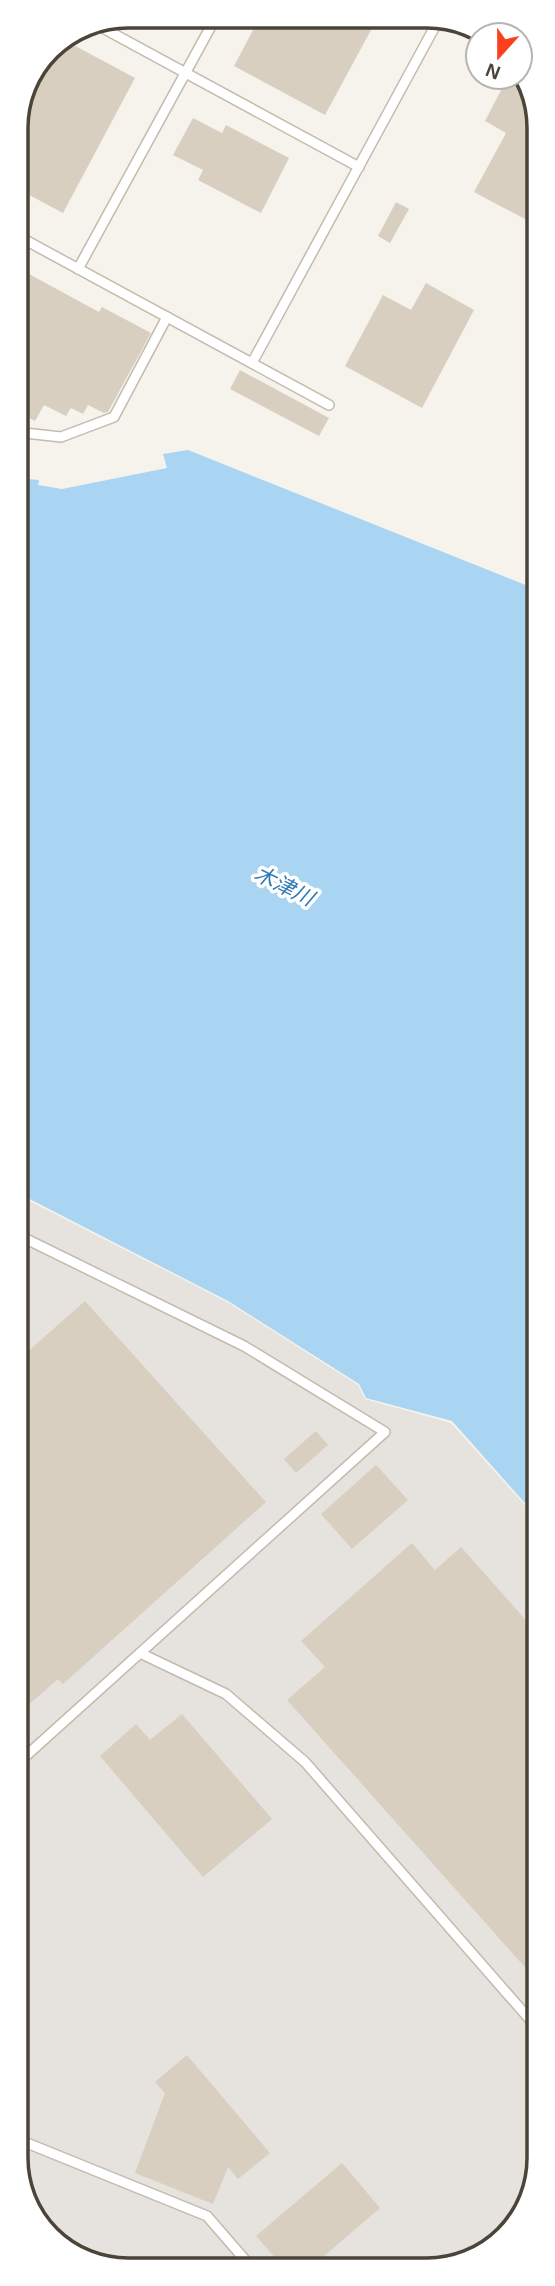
<svg xmlns="http://www.w3.org/2000/svg" width="555" height="2286" viewBox="0 0 555 2286" font-family="Helvetica,'Noto Sans JP',sans-serif">
  <style>
    .industrial { fill: #e6e2dd }
    .water { fill: #a9d4f2 }
    .building { fill: #d8cfc1 }
    .lines { fill: none; stroke-linecap: round; stroke-linejoin: round }
    .lane-casing { stroke: #c2bbae; stroke-width: 12 }
    .lane { stroke: #fff; stroke-width: 9 }
    .labels { text-anchor: middle; stroke-width: 7; stroke-linejoin: round; paint-order: stroke }
    .water-label { font-size: 21px; font-style: italic; fill: #2e7ab2; stroke: #fff }
    .rim { fill: none; stroke: #4b4439; stroke-width: 3.5 }
  </style>
  <rect width="100%" height="100%" fill="#f6f3ec"/>
  <path class="industrial" d="M16 1194 227 1302 358 1385 365 1399 451 1423 539 1521V2165L511 2232 442 2269 106 2268 44 2232 17 2173Z"/>
  <path class="water" d="M188 450 538 590 539 1519 452 1421 366 1398 359 1384 228 1301 16 1192V478L39 480 38 485 62 489 167 468 163 454Z"/>
  <g class="building">
    <path d="M260 17 377 19 325 115 234 66Z"/>
    <path d="M66 41 135 78 63 213 16 188V121L49 48Z"/>
    <path d="M508 77H522L538 113V226L474 192 506 133 485 121Z"/>
    <path d="M193 118 222 133 226 125 289 158 261 213 198 180 203 170 173 155Z"/>
    <path d="M396 202 409 209 390 243 378 236Z"/>
    <path d="M16 267 99 312 102 307 151 333 108 412 104 413 88 405 83 414 71 408 66 416 44 405 35 421 16 411Z"/>
    <path d="M426 283 474 310 422 408 345 366 383 295 411 310Z"/>
    <path d="M240 370 329 418 319 436 230 389Z"/>
    <path d="M85 1301 266 1502 63 1684 58 1679 17 1715 16 1362Z"/>
    <path d="M316 1431 328 1445 296 1473 284 1459Z"/>
    <path d="M376 1465 408 1500 352 1549 321 1514Z"/>
    <path d="M412 1543 435 1570 461 1547 539 1635V1983L287 1700 325 1667 301 1641Z"/>
    <path d="M182 1714 272 1819 203 1877 100 1756 136 1724 150 1740Z"/>
    <path d="M187 2055 270 2153 238 2179 228 2167 213 2204 135 2173 165 2093 155 2082Z"/>
    <path d="M342 2163 380 2208 309 2269H285L256 2236Z"/>
  </g>
  <g class="lines">
    <g class="lane-casing">
      <g id="lane">
        <path d="M101 27 359 167"/>
        <path d="M16 235 329 405"/>
        <path d="M78 269 216 17"/>
        <path d="M252 363 439 19"/>
        <path d="M16 432 61 437 114 417 167 317"/>
        <path d="M16 1234 244 1346 385 1432 17 1764"/>
        <path d="M142 1654 226 1694 305 1762 539 2030"/>
        <path d="M17 2139 207 2216 253 2269"/>
      </g>
    </g>
    <use href="#lane" class="lane"/>
  </g>
  <g class="labels">
    <g class="water-label">
      <text transform="translate(284 886) rotate(26)" y="7">木津川</text>
    </g>
  </g>
  <path d="M0 0H555V2286H0ZM128 28H427A100 100 0 0 1 527 128V2158A100 100 0 0 1 427 2258H128A100 100 0 0 1 28 2158V128A100 100 0 0 1 128 28Z" fill="#fff" fill-rule="evenodd"/>
  <path class="rim" d="M128 28H427A100 100 0 0 1 527 128V2158A100 100 0 0 1 427 2258H128A100 100 0 0 1 28 2158V128A100 100 0 0 1 128 28Z"/>
  <g transform="translate(499 56) rotate(201)"><circle r="33" fill="#ffffff" stroke="#b7b4b0" stroke-width="2"/>
  <path d="M0-5L12 26L0 18L-12 26Z" fill="#fc3f1d"/>
  <text y="-10" font-size="19" font-weight="bold" text-anchor="middle" fill="#4b4439">N</text>
  </g>
</svg>
